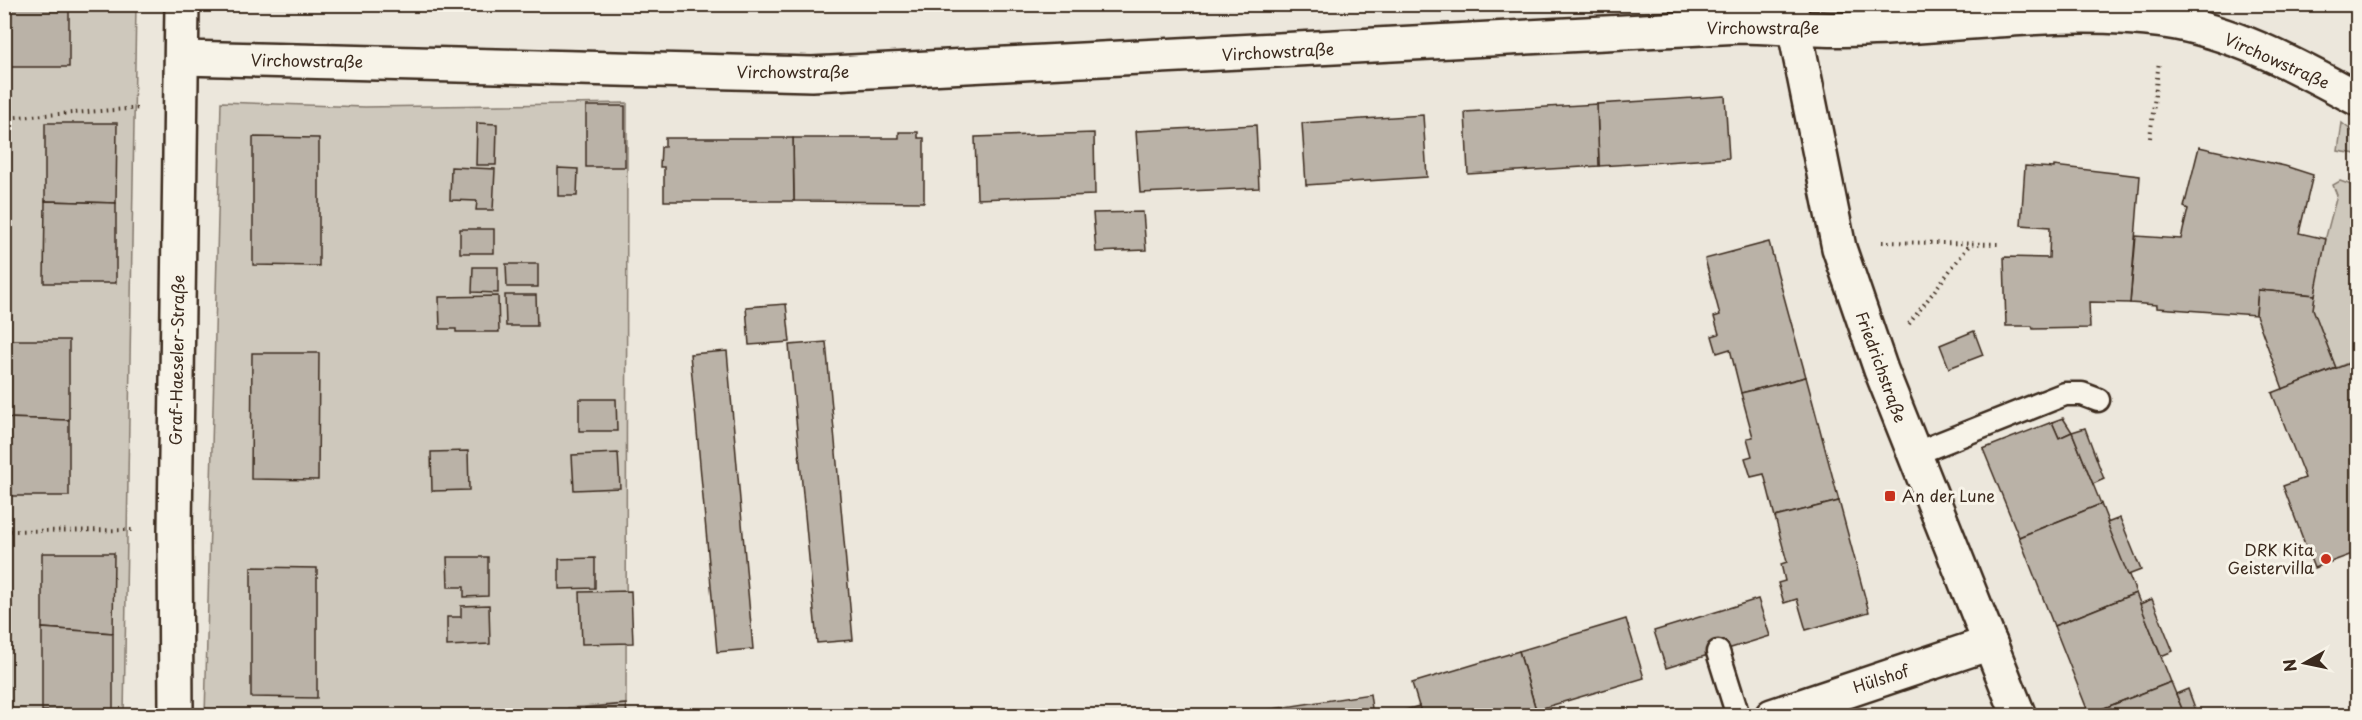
<svg xmlns="http://www.w3.org/2000/svg" width="2362" height="720" viewBox="0 0 2362 720" font-family="'Playpen Sans',sans-serif">
  <style>
    .green { fill: #cec8bc; stroke: #84796d; stroke-width: 1.5 }
    .building { fill: #bab2a7; stroke: #3b2a1e; stroke-width: 1.5 }
    .lines { fill: none; stroke-linecap: round; stroke-linejoin: round }
    .lane-casing { stroke: #3b2a1e; stroke-width: 27 }
    .street-casing { stroke: #3b2a1e; stroke-width: 38 }
    .path { stroke: #3b2a1e; stroke-width: 4; stroke-dasharray: 1.5 4.5; stroke-linecap: butt }
    .lane { stroke: #f7f3e8; stroke-width: 22 }
    .street { stroke: #f7f3e8; stroke-width: 33 }
    .poi-dot { fill: #c8321e; stroke: #f7f3e8; stroke-width: 2 }
    .labels { text-anchor: middle; stroke-width: 6; stroke-linejoin: round; paint-order: stroke }
    .street-label { font-size: 16px; fill: #3b2a1e; stroke: #f7f3e8 }
    .poi-label { font-size: 16px; fill: #3b2a1e; stroke: #f7f3e8; text-anchor: start }
  </style>
  <rect width="100%" height="100%" fill="#ece7dc"/>
  <filter id="ink" filterUnits="userSpaceOnUse"><feTurbulence type="fractalNoise" baseFrequency=".0167" numOctaves="2"/><feDisplacementMap in="SourceGraphic" scale="12" xChannelSelector="R" yChannelSelector="G"/><feConvolveMatrix kernelMatrix="1 2 1 2 8 2 1 2 1" color-interpolation-filters="sRGB"/></filter>
  <g filter="url(#ink)">
    <g class="green">
      <path d="M4 5H136L124 715H5Z"/>
      <path d="M221 102 365 107 627 103 626 704 568 708 566 716H205Z"/>
      <path d="M2342 123 2357 135V154L2338 151Z"/>
      <path d="M2340 181 2357 187V359L2336 368 2313 309 2318 267 2337 195 2333 185Z"/>
    </g>
    <g class="building">
      <rect x="4" y="4" width="65" height="63"/>
      <path d="M1725 96 1729 158 1599 166 1597 104Z"/>
      <path d="M1597 104 1599 166 1468 174 1465 112Z"/>
      <rect x="586" y="106" width="39" height="61"/>
      <path d="M1423 115 1427 177 1306 185 1302 123Z"/>
      <path d="M45 123H117L116 203 45 201Z"/>
      <path d="M477 123 497 124 496 165H476Z"/>
      <path d="M1256 125 1259 188 1140 193 1136 131Z"/>
      <path d="M899 132H918V138H924V202L794 201 793 138H899Z"/>
      <path d="M1094 133 1095 195 977 199 975 137Z"/>
      <path d="M253 137 319 138V266L253 265Z"/>
      <path d="M665 138H793L794 201H664V167H660L661 147H665Z"/>
      <path d="M2199 147 2285 166 2313 175 2299 233 2326 239 2315 295 2258 290 2256 315 2157 308V305L2130 303 2136 236 2181 239 2188 209 2184 207Z"/>
      <path d="M2025 166 2054 168V166L2140 176 2130 303 2089 302 2090 328 2033 329 2032 326H2006L2004 257 2049 258 2050 227 2021 225Z"/>
      <path d="M451 167 495 169 493 210H476L477 201 450 200Z"/>
      <path d="M558 168 578 169 577 196H558Z"/>
      <path d="M45 201 116 203V283H44Z"/>
      <path d="M1143 212 1146 250 1096 252 1093 213Z"/>
      <rect x="460" y="229" width="34" height="24"/>
      <path d="M1769 242 1806 377 1741 393 1730 349 1717 353 1712 336 1719 334 1714 317 1720 315 1705 259Z"/>
      <path d="M506 264H538V287H507Z"/>
      <path d="M473 267H498V293L472 292Z"/>
      <path d="M2258 290 2315 295 2313 309 2336 368 2283 389 2256 315Z"/>
      <path d="M505 295H536L537 326H506Z"/>
      <path d="M498 296 499 332H456V329H440L439 297Z"/>
      <path d="M786 304 790 342 749 345 746 307Z"/>
      <path d="M1974 331 1983 355 1949 368 1940 345Z"/>
      <path d="M4 340H69V420L4 418Z"/>
      <path d="M826 342 853 640 817 643 789 345Z"/>
      <path d="M727 351 753 649 717 652 690 354Z"/>
      <path d="M252 353H319L318 480 251 479Z"/>
      <path d="M2358 360V552L2314 568 2283 486 2305 478 2272 393Z"/>
      <path d="M1806 377 1839 501 1775 517 1764 474 1751 477 1745 458 1752 456 1747 438 1753 437 1741 393Z"/>
      <path d="M579 399H616L617 431H579Z"/>
      <path d="M4 418 69 420V496H4Z"/>
      <path d="M2063 418 2072 432 2059 438 2052 422Z"/>
      <path d="M2052 422 2059 438 2072 432 2101 504 2019 537 1983 449Z"/>
      <path d="M2085 428 2104 479 2093 484 2072 432Z"/>
      <path d="M468 451 469 490 432 491 431 452Z"/>
      <path d="M618 453 620 488 574 490 572 455Z"/>
      <path d="M1839 501 1869 612 1806 630 1797 599 1784 603 1778 583 1785 581 1781 564 1787 562 1775 517Z"/>
      <path d="M2101 504 2136 593 2054 626 2019 537Z"/>
      <path d="M2120 518 2141 570 2128 575 2107 523Z"/>
      <path d="M42 553H114L113 633 42 628Z"/>
      <path d="M447 557H488V596L464 597V587H448Z"/>
      <path d="M595 558V588L559 589V559Z"/>
      <path d="M251 567 317 568V698L251 697Z"/>
      <path d="M631 591 633 643 582 644 580 592Z"/>
      <path d="M2136 593 2171 682 2089 714 2054 626Z"/>
      <path d="M1758 599 1770 636 1666 668 1654 631Z"/>
      <path d="M2152 599 2173 651 2161 656 2140 604Z"/>
      <path d="M489 605 490 644 447 646V617H461V606Z"/>
      <path d="M1626 619 1644 678 1536 710 1519 651Z"/>
      <path d="M42 628 113 633V711H42Z"/>
      <path d="M1519 651 1536 710 1518 716H1422L1412 683Z"/>
      <path d="M2171 682 2185 716H2090L2089 714Z"/>
      <path d="M2188 689 2198 716H2185L2176 694Z"/>
      <path d="M1370 694 1373 716H1260L1259 711Z"/>
      <path d="M626 704 627 716H586L585 708Z"/>
      <path d="M1419 706 1422 716H1386Z"/>
      <path d="M1259 711 1260 716H1230Z"/>
    </g>
    <g class="lines">
      <g class="lane-casing">
        <g id="lane">
          <path d="M1914 454 2065 394H2082L2098 400"/>
          <path d="M1718 652 1738 716"/>
        </g>
      </g>
      <g class="street-casing">
        <g id="street">
          <path d="M1790 6 1839 248 1881 370 2019 716"/>
          <path d="M182 58 812 74 1741 26C1782 27 1824 31 1864 29 1965 26 2064 7 2164 21 2234 31 2297 66 2358 99"/>
          <path d="M176 716 175 530 182 4"/>
          <path d="M1772 716 1990 643"/>
        </g>
      </g>
      <g class="path">
        <path d="M4 118 141 108"/>
        <path d="M2150 138 2159 61"/>
        <path d="M1882 242 1999 244"/>
        <path d="M1909 324 1971 243"/>
        <path d="M4 531 136 530"/>
      </g>
      <use href="#lane" class="lane"/>
      <use href="#street" class="street"/>
    </g>
  </g>
  <g class="poi-dot">
    <rect x="1884" y="490" width="12" height="12" rx="3"/>
    <circle cx="2326" cy="559" r="6"/>
  </g>
  <g class="labels">
    <g class="street-label">
      <text x="1763" y="34">Virchowstraße</text>
      <text transform="translate(1278 52) rotate(-3)" y="6">Virchowstraße</text>
      <text transform="translate(307 61) rotate(1)" y="6">Virchowstraße</text>
      <text transform="translate(2277 61) rotate(24)" y="6">Virchowstraße</text>
      <text x="793" y="78">Virchowstraße</text>
      <text transform="translate(177 360) rotate(-89)" y="6">Graf-Haeseler-Straße</text>
      <text transform="translate(1881 367) rotate(70)" y="6">Friedrichstraße</text>
      <text transform="translate(1881 679) rotate(-18)" y="6">Hülshof</text>
    </g>
    <g class="poi-label">
      <text x="1902" y="502">An der Lune</text>
      <text x="2314" y="556" text-anchor="end">DRK Kita<tspan x="2314" dy="18">Geistervilla</tspan></text>
    </g>
  </g>
  <rect width="2362" height="720" fill="none" stroke="#f7f3e8" stroke-width="24"/>
  <rect x="12" y="12" width="2338" height="696" fill="none" stroke="#3b2a1e" stroke-width="2" filter="url(#ink)"/>
  <g transform="translate(2305 663) rotate(261)" stroke="#f7f3e8" stroke-width="4.5" paint-order="stroke">
  <path d="M0-4.5L10 22L0 15L-10 22Z" fill="#3b2a1e"/>
  <text y="-9" font-size="16" font-weight="bold" text-anchor="middle" fill="#3b2a1e">N</text>
  </g>
</svg>
